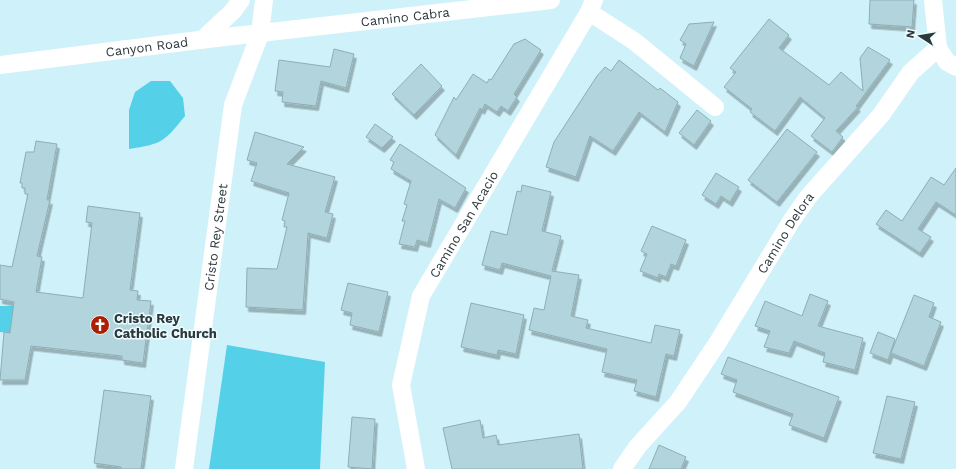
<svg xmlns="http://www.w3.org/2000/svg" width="956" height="469" viewBox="0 0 956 469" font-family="'Work Sans',sans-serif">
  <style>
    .green { fill: #54d0e8 }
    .building { fill: #b2d4dc; stroke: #8caeb5; filter: url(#shadow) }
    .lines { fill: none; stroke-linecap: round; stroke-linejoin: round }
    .minor { stroke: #fff; stroke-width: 18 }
    .labels { text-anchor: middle; stroke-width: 3; stroke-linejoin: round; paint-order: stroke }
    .street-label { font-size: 13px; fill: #2b393c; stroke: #eefbfe }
    .poi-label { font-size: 13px; font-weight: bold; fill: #2b393c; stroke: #eefbfe; text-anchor: start }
  </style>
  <defs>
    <filter id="shadow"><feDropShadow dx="2.5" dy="4.5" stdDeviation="0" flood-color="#0004"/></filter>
  </defs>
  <rect width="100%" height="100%" fill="#cff2fa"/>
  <g class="green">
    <path d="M151 81H170L183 98 185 116C164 142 162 144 129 149V110L135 92Z"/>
    <path d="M0 306H18L12 317 10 333 0 332Z"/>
    <path d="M227 345 325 362 320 469H209Z"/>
  </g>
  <g class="building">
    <path d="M870 0H914L912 27 869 24Z"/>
    <path d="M769 19 789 35 779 48 829 85 841 72 863 91 860 58 868 47 890 60 856 106 858 107 836 131 843 137 832 152 811 136 825 118 800 97 775 131 750 112 752 109 724 87 736 72 730 68Z"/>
    <path d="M714 22 694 66 680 58 686 44 680 40 689 24Z"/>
    <path d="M525 39 541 50 514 94 517 97 508 111 501 106 497 112 485 104 482 110 480 108 456 155 435 135 454 97 456 100 473 74 487 83 489 79 491 80 514 44Z"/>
    <path d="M334 49 354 54 346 88 321 81 316 106 282 102 283 92 275 91 279 60 330 67Z"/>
    <path d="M619 60 658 90 660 88 678 102 665 132 639 112 613 151 590 136 576 177 546 167 554 142 597 76 605 67 611 71Z"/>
    <path d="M421 64 442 86 414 115 392 94Z"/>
    <path d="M697 110 711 121 694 145 679 133Z"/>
    <path d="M375 124 393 137 382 148 366 137Z"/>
    <path d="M787 129 817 152 777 202 748 180Z"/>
    <path d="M255 132 304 147 287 164 335 177 325 212 333 214 327 238 308 233 303 310 246 307 247 268 277 269 287 227H284L285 221 282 220 289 193 251 181 257 163 247 160Z"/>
    <path d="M36 141 57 144 47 200H50L37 256 42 257 36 292 83 298 92 223 86 222 88 206 140 213 130 290 138 291 137 300 151 301 143 363 122 360V356L31 346 25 380H0L4 332 10 333 14 302 0 299V265L12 267 28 194H25V188H22V183H20L26 152H34Z"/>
    <path d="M400 144 466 188 455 208 439 199 428 243 417 240 415 247 399 244 405 221H402L407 205 404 204 411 181 391 169 394 162 390 160Z"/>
    <path d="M956 168V215L936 202 918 229 931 237 920 253 876 224 886 210 902 221 931 177 944 185Z"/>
    <path d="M716 173 739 187 730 202 721 196 716 204 702 195Z"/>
    <path d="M522 185 551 192 542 231 561 236 552 271 579 275 571 316 588 320 586 328 651 343 655 325 680 330 674 356 666 354 656 397 634 391 637 380 602 372 607 349 529 330 534 308 544 310 551 276 502 263 500 270 482 265 491 231 507 235 517 191 521 192Z"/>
    <path d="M652 226 686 240 676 266 671 264 666 277 659 274 658 278 640 271 647 254 641 251Z"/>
    <path d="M348 283 388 292 379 332 350 325 352 313 341 310Z"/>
    <path d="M810 294 828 301 818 326 863 338 855 370 823 362 825 353 794 341 789 353 764 347 770 331 755 326 765 301 802 316Z"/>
    <path d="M914 295 934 303 929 317 941 322 924 366 891 353Z"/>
    <path d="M471 303 524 315 516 354 498 350 497 355 461 347Z"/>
    <path d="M878 332 895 339 888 360 870 353Z"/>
    <path d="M728 357 839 397 824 438 789 425 793 414 733 392 737 380 721 374Z"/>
    <path d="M104 390 151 396 141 469H121V467L94 463Z"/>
    <path d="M887 396 915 402 901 459 873 453Z"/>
    <path d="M352 417 375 419 372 469 348 467Z"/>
    <path d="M480 420 483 438 496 435 498 445 579 434 583 469H452L443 428Z"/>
    <path d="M659 445 686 457 681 469H649Z"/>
  </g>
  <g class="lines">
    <g class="minor">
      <path d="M589 12 634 41 715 107"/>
      <path d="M202 40 233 11 241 0"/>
      <path d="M938 48 947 62 956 67"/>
      <path id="s1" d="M0 65 199 40 551 0"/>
      <path id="s2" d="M184 469 233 105 260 34 264 0"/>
      <path id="s3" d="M416 469 401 385 421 296 589 12 594 0"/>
      <path id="s4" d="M622 469 638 446 678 402 718 342 792 220 808 197 881 115 911 72 938 48 933 0"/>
    </g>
  </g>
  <defs>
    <g id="church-disc" transform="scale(1)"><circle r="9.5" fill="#ad1f02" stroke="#eefbfe"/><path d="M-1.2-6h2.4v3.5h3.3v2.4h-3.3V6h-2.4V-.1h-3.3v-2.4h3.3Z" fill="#fff"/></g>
  </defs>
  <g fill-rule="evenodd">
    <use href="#church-disc" x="100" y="325"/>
  </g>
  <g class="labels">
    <g class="street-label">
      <text dy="5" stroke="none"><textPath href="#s1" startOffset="408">Camino Cabra</textPath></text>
      <text dy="5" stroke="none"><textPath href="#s1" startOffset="148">Canyon Road</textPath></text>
      <text dy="5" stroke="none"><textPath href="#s3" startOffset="260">Camino San Acacio</textPath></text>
      <text dy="5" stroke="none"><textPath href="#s4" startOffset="288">Camino Delora</textPath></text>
      <text dy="5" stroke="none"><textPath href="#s2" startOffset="234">Cristo Rey Street</textPath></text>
    </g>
    <g class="poi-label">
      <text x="114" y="323">Cristo Rey<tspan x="114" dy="15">Catholic Church</tspan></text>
    </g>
  </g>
  <g transform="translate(920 36) rotate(282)" stroke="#eefbfe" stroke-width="3" paint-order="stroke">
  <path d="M0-3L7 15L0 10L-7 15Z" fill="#2b393c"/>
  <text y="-6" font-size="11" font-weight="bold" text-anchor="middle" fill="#2b393c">N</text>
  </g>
</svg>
